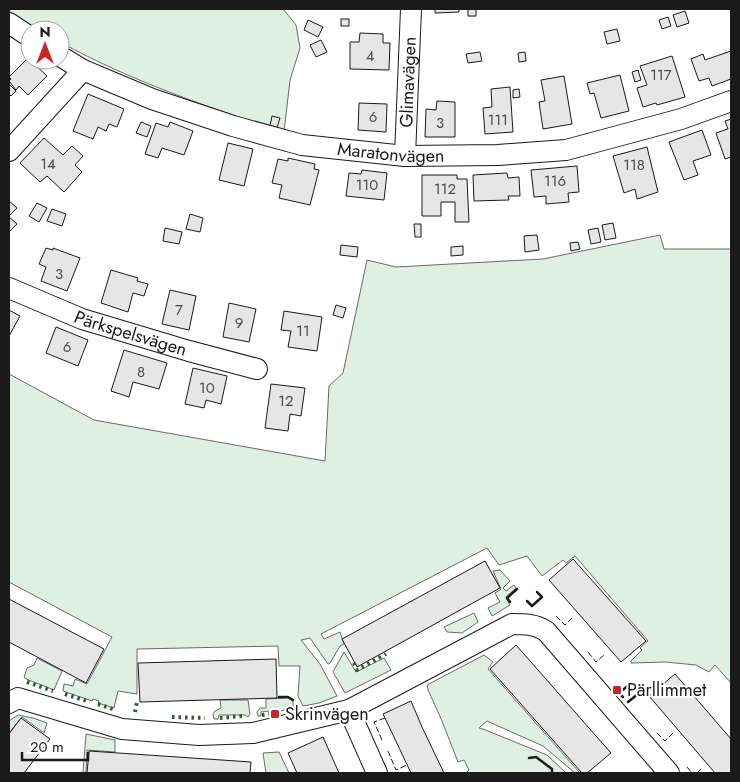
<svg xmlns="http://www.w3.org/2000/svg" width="740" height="782" viewBox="0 0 740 782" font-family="Jost,sans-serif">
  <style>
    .green { fill: #e0efe3; stroke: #6a6a6a }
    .building { fill: #e6e6e6; stroke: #1a1a1a }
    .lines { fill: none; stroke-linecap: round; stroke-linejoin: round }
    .street-casing { stroke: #1a1a1a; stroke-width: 22 }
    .street { stroke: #fff; stroke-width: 20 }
    .hedge { stroke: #2b5a34; stroke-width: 4; stroke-dasharray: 2.5 4; stroke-linecap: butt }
    .fence { stroke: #1a1a1a; stroke-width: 1; stroke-dasharray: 6 2.5; stroke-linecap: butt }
    .wall { stroke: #1a1a1a; stroke-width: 2.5 }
    .poi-dot { fill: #c62828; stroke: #fff; stroke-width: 2 }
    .labels { text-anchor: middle; stroke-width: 4; stroke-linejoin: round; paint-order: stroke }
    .number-label { font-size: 15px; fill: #4d4d4d }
    .street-label { font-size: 18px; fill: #1a1a1a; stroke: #fff }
    .poi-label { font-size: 18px; fill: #1a1a1a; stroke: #fff; text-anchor: start }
  </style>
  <rect width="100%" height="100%" fill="#fff"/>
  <g class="green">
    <path d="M9 9H283L296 25 300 48 290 80 284 132C207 107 131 81 60 42V30H37L9 11Z"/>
    <path d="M660 235 664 249H731V683L715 665 709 672 696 665 665 662 631 663V661L642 650 640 648 648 641 575 556 566 563 563 560 542 576 527 556 499 565 487 548 321 634 324 639 340 632 344 644 340 646 330 663 328 664 310 638 301 640 320 664 337 696 319 703 303 706 298 696 300 666H279L278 646 137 649V694L118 691 114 708 98 703 99 701 93 699 92 701 63 691 64 684 73 686 75 679 87 684 112 637 9 582V374L94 420 325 461 329 386 343 373 367 260 396 267 543 259Z"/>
    <path d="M500 570 510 581 503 588 506 591 514 585 516 588 506 597 510 605 492 616 488 608 500 602 495 593 501 589 493 571Z"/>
    <path d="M474 613 478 622 462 633 447 632 444 627Z"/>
    <path d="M344 652 356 672 384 658 391 670 345 693 333 672Z"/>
    <path d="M484 655 493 662 488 669 580 773H575L543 746 487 721 479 728 483 729 547 755 566 773H466L469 770 464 760 458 762 442 721 428 690 427 685Z"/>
    <path d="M37 658 62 671 54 690 26 679 24 677 27 668 34 665Z"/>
    <path d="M288 698 293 701V707L272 714 271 711 261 712V716H258L257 712 260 708H266V699Z"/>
    <path d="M220 700H248L250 714 248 717 245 715H219L218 719H214L213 714 215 711 221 708Z"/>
    <path d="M18 715 33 718 47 723 44 733 22 717 9 733V721Z"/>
    <path d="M86 734 115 740V752L87 750 86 773H83Z"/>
    <path d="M279 752 289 773H266L263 753Z"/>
  </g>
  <g class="building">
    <path d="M435 9H459V12L435 13Z"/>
    <rect x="468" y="9" width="8" height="7"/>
    <path d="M685 11 689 23 677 27 673 15Z"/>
    <path d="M668 17 671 26 662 29 659 20Z"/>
    <rect x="341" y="19" width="8" height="7"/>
    <path d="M308 20 323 27 318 37 304 30Z"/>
    <path d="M617 29 620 41 607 44 604 32Z"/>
    <path d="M360 33 383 34V43H390L389 70 350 69V42H359Z"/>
    <path d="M321 40 327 52 316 57 310 45Z"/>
    <path d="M731 51V79L712 86 709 78 699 81 691 59 703 54 705 60Z"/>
    <path d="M480 52 482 61 468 63 466 54Z"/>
    <path d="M525 52 526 61 519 62 518 53Z"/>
    <path d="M672 56 685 97 657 105 656 103 643 107 637 88 647 85 640 66Z"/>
    <path d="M28 58 47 76 28 95 19 86 16 90 9 81 11 79 9 77Z"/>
    <path d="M638 70 641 80 635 82 632 72Z"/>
    <path d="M620 75 629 111 601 118 594 93 590 94 587 83Z"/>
    <path d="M564 76 572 124 543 129 539 102 545 101 541 80Z"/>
    <path d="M9 84 16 91 11 96 9 94Z"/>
    <path d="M510 87 513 132 485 134 483 108 492 107 491 89Z"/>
    <path d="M519 89 520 97 513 98V90Z"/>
    <path d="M88 94 124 109 117 127 109 124 106 131 98 127 93 139 73 131Z"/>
    <path d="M437 101 455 102V137H425L426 109 436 110Z"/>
    <path d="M359 103 387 104 386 132 358 130Z"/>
    <path d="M272 116 280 118 277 128 270 126Z"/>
    <path d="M731 119V157L725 159 716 133 728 129 725 121Z"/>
    <path d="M141 122 151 126 147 137 136 133Z"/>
    <path d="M170 122 193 131 184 155 162 148 158 158 145 154 156 123 168 127Z"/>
    <path d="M702 130 711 155 693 161 698 175 684 180 669 142Z"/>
    <path d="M44 138 63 155 72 146 83 156 75 165 82 172 64 192 47 176 40 182 20 163Z"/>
    <path d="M228 143 253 149 244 186 219 180Z"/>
    <path d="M647 147 658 192 637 199 635 189 624 193 613 156Z"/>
    <path d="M288 158 315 164 314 169 319 170 310 205 279 198 282 185 272 183 278 159 288 161Z"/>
    <path d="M577 166 579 192 568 193 569 202 546 204V196L534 197 531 170Z"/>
    <path d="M362 170 387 173 384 200 346 196 349 173 361 174Z"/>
    <path d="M507 173 508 178 519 177 520 196H508L509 200 474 201 473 175Z"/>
    <path d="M422 175H457V179H467L469 222H455V202H441V216H422Z"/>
    <path d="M9 201 17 208 9 216Z"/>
    <path d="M37 203 47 208 39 222 29 216Z"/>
    <path d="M52 209 66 214 62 226 47 221Z"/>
    <path d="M190 214 203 218 200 232 186 229Z"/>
    <path d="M9 217 17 224 9 232Z"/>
    <path d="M613 223 616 238 605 240 602 225Z"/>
    <path d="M414 224H421V237H415Z"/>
    <path d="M165 228 182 232 179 244 163 241Z"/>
    <path d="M598 228 601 242 591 244 588 230Z"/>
    <path d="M537 235 539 250 525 252 524 236Z"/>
    <path d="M578 242 580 249 571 251 570 243Z"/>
    <path d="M341 245 358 247 357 257 340 255Z"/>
    <path d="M463 246V255L451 256V247Z"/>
    <path d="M46 248 53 250V248L80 258 67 291 41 281 46 267 39 264Z"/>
    <path d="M111 270 138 278 137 281 148 284 144 296 133 293 128 312 101 303Z"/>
    <path d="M170 290 196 296 189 330 162 324Z"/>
    <path d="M229 303 256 309 249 342 223 337Z"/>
    <path d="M336 305 346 308 343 318 333 315Z"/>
    <path d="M9 310 20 316 9 336Z"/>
    <path d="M284 311 322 317 317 351 288 347 291 331 281 330Z"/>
    <path d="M56 327 88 340 78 366 46 353Z"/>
    <path d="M124 350 167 363 159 389 133 382 129 397 111 391Z"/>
    <path d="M193 368 227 376 221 404 206 400 204 408 185 404Z"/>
    <path d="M271 384 305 388 301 416 290 414 288 431 265 428Z"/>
    <path d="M573 559 646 641 621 662 549 580Z"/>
    <path d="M485 561 500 588 357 667 342 639Z"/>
    <path d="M9 599 104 649 86 683 9 642Z"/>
    <path d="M516 645 611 753 587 773H582L490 669Z"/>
    <path d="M276 659 277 698 140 702 138 663Z"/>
    <path d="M675 674 731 739V773H715L649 696Z"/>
    <path d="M411 701 422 727 444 773H411L385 718 383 714Z"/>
    <path d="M21 718 50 739 24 773H9V734Z"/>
    <path d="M323 737 339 773H297L288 753Z"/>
    <path d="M89 751 251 762 250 773H87Z"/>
  </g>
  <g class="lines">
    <g class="street-casing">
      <g id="street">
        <path d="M9 23 30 37"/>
        <path id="s1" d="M60 56 83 70 152 99 233 126 302 145 405 156 498 155 566 150 681 119 731 101"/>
        <path d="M9 151 83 70"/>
        <path id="s2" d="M405 156 411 9"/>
        <path id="s3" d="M9 288 82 319 189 351 257 369"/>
        <path d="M9 703 18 698 122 729 199 735 253 733 349 710 512 624C525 624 535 624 546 631L669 773"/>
        <path d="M349 710 377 773"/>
      </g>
    </g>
    <use href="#street" class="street"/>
    <g class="hedge">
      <path d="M354 663 357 670 386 654"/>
      <path d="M27 682 53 691"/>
      <path d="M65 694 90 702"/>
      <path d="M98 704 113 709"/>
      <path d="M135 712 137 702"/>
      <path d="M262 715 270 714"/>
      <path d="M172 717 205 718"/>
      <path d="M220 718 242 716"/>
    </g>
    <g class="fence">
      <path d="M556 616 565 625 573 617"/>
      <path d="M588 652 596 662 604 655"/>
      <path d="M657 733 665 741 673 733"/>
      <path d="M382 740 374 722 385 718"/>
      <path d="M388 751 396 770 407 765"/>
      <path d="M687 767 692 773"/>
      <path d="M697 773 702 768"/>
    </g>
    <g class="wall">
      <path d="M527 601 532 606 542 597 537 592"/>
      <path d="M510 602 507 598 517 589"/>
      <path d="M279 697H288L293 700"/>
      <path d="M623 697 619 693 630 684 639 693 628 702"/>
      <path d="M529 758 536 757 552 769V773"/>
    </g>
  </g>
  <g class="poi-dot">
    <rect x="612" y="685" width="10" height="10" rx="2.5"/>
    <rect x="270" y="709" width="10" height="10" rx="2.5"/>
  </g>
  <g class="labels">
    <g class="number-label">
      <text x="370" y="61">4</text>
      <text x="661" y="80">117</text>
      <text x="373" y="122">6</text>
      <text x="498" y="125">111</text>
      <text x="440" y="128">3</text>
      <text x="48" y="169">14</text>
      <text x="634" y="170">118</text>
      <text x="555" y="186">116</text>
      <text x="367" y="190">110</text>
      <text x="445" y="194">112</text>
      <text x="59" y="279">3</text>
      <text x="179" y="315">7</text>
      <text x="239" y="328">9</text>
      <text x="303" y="336">11</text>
      <text x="67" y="352">6</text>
      <text x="141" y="377">8</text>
      <text x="207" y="393">10</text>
      <text x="286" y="406">12</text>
    </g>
    <g class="street-label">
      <text dy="6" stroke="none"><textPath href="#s2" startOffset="74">Glimavägen</textPath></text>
      <text dy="6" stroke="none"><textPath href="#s1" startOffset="348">Maratonvägen</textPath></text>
      <text dy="6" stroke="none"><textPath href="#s3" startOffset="130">Pärkspelsvägen</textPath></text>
    </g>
    <g class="poi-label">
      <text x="627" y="696">Pärllimmet</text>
      <text x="285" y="720">Skrinvägen</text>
    </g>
  </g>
  <rect width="740" height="782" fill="none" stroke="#1a1a1a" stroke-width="20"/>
  <g transform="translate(45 45)"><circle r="24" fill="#ffffff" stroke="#a3a3a3"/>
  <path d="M0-4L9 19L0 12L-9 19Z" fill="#c62828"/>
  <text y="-8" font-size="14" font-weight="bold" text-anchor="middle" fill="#1a1a1a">N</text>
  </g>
  <path d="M22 752v8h66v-8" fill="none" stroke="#1a1a1a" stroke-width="2.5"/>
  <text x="30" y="752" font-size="15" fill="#1a1a1a" stroke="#ffffff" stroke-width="4" paint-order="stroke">20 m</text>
</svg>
